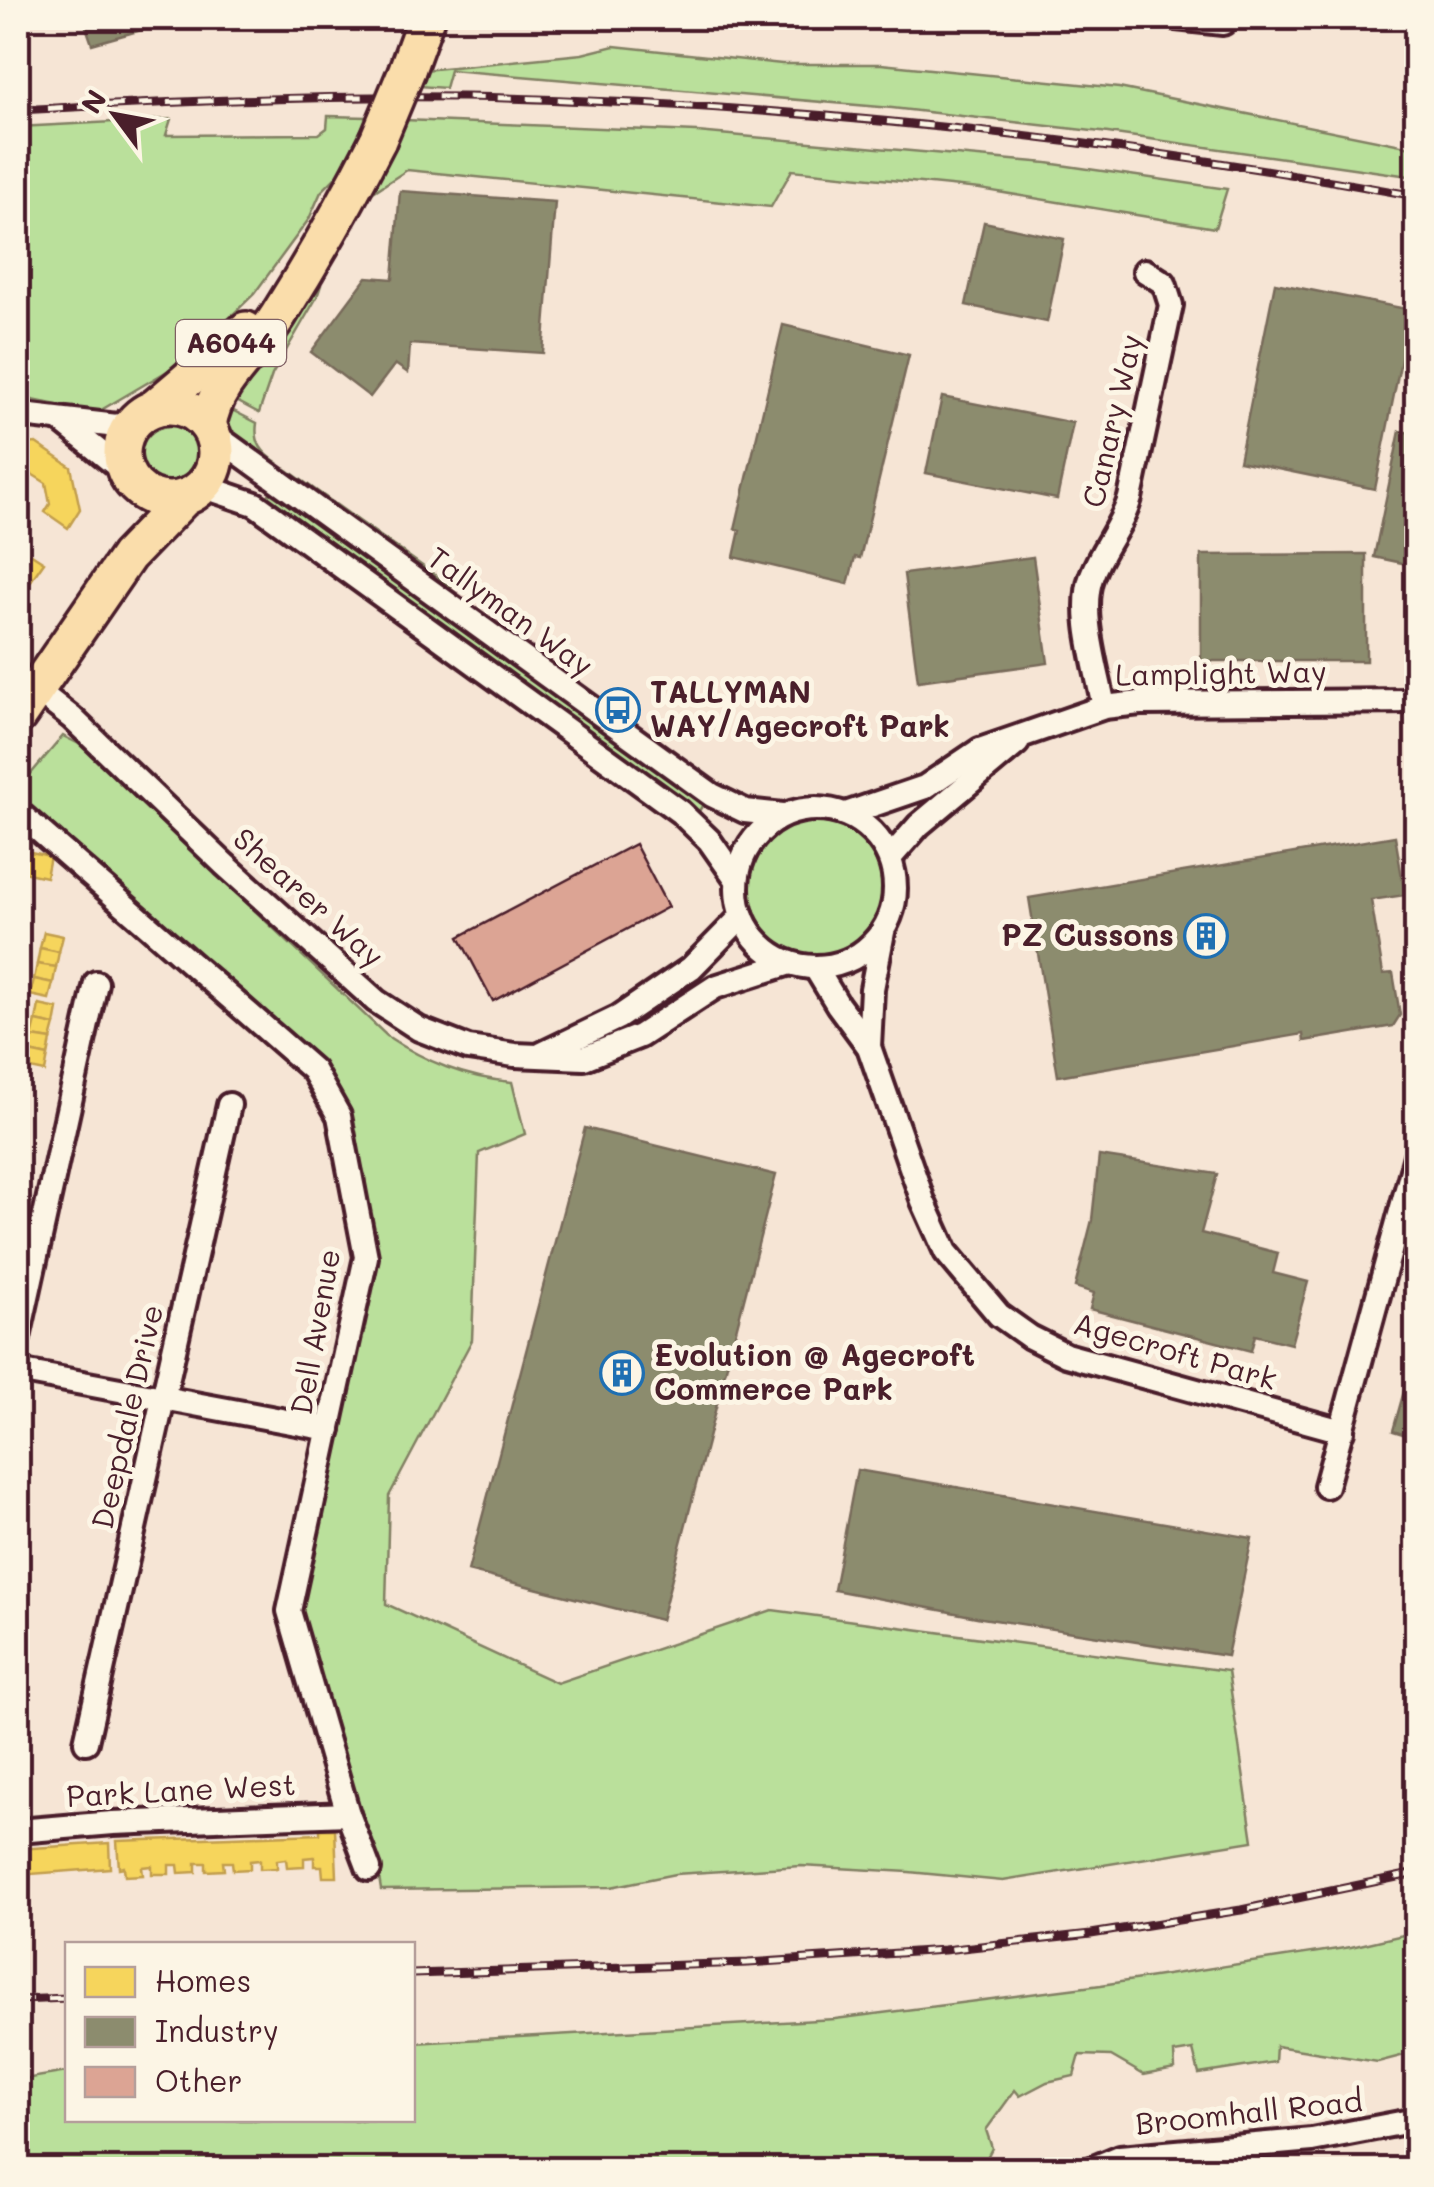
<svg xmlns="http://www.w3.org/2000/svg" width="1434" height="2187" viewBox="0 0 1434 2187" font-family="Mali,sans-serif">
  <style>
    .green { fill: #bae09b; stroke: #828063; stroke-width: 2.5 }
    .homes { fill: #f6d55c; stroke: #c29e4d; stroke-width: 2.5 }
    .industry { fill: #8c8c6e; stroke: #786b5a; stroke-width: 2.5 }
    .building { fill: #dca494; stroke: #4a1f2b; stroke-width: 2.5 }
    .lines { fill: none; stroke-linecap: round; stroke-linejoin: round }
    .street-casing { stroke: #4a1f2b; stroke-width: 30 }
    .primary-casing { stroke: #4a1f2b; stroke-width: 42 }
    .street { stroke: #fcf5e5; stroke-width: 22 }
    .primary { stroke: #faddab; stroke-width: 35 }
    .rail-casing { stroke: #4a1f2b; stroke-width: 9 }
    .rail { stroke: #fcf5e5; stroke-width: 5; stroke-dasharray: 15; stroke-linecap: butt }
    .primary-bridge-casing { stroke: #4a1f2b; stroke-width: 42; stroke-linecap: butt }
    .primary-bridge { stroke: #faddab; stroke-width: 35 }
    .labels { text-anchor: middle; stroke-width: 10; stroke-linejoin: round; paint-order: stroke }
    .shield { fill: #fcf5e5; stroke: #7f5f63; stroke-width: 2.5 }
    .shield-label { font-size: 28px; font-weight: bold; fill: #4a1f2b }
    .street-label { font-size: 30px; fill: #4a1f2b; stroke: #fcf5e5 }
    .poi-label { font-size: 30px; font-weight: bold; fill: #4a1f2b; stroke: #fcf5e5; text-anchor: start }
  </style>
  <rect width="100%" height="100%" fill="#f6e5d5"/>
  <filter id="ink" filterUnits="userSpaceOnUse"><feTurbulence type="fractalNoise" baseFrequency=".01" numOctaves="2"/><feDisplacementMap in="SourceGraphic" scale="20" xChannelSelector="R" yChannelSelector="G"/><feConvolveMatrix kernelMatrix="1 2 1 2 8 2 1 2 1" color-interpolation-filters="sRGB"/></filter>
  <g filter="url(#ink)">
    <g class="green">
      <path d="M614 46 782 64H881L1119 88 1416 148V177L1101 132 892 108 450 70 445 88 418 86 424 70 582 54Z"/>
      <path d="M328 116 367 117 341 172 321 192 309 219 254 294 221 326 169 370 96 413 28 399 18 400V127L171 119 166 135 319 134 327 128Z"/>
      <path d="M404 120 697 132 1047 163 1227 189 1215 228 980 189 792 170 771 207 407 170 370 194Z"/>
      <path d="M316 282 321 285 317 297 272 375 259 413 229 397Z"/>
      <path d="M226 407 257 423C254 443 262 453 278 463L273 471 230 436Z"/>
      <circle cx="170" cy="455" r="29"/>
      <path d="M286 469 442 580 452 588 440 585 281 476Z"/>
      <path d="M270 493 323 527 705 801 698 813 264 501Z"/>
      <path d="M63 736 79 744 387 1036C426 1062 465 1078 512 1082L525 1134 479 1153 472 1340 389 1496 386 1604 557 1683 772 1610 1228 1671 1253 1841 1003 1881 909 1872 801 1866 675 1874 611 1887 381 1890 376 1858 295 1614 373 1280 365 1175 333 1079 18 803V789Z"/>
      <circle cx="814" cy="890" r="68"/>
      <path d="M1416 1932V2052L1378 2062 1276 2046 1275 2062 1199 2074 1193 2050 1174 2053 1175 2069 1144 2075 1111 2056 1080 2055 1074 2076 1047 2082 1020 2096 1015 2090 986 2130 992 2148 981 2169H18V2080L67 2072 68 2120H412L413 2043 835 2019 1101 1985 1351 1947Z"/>
    </g>
    <g class="homes">
      <path d="M36 443 71 467 80 509 68 528 45 512 50 504 46 483 30 473 18 475V445Z"/>
      <path d="M30 553 44 562 28 585 18 578V572Z"/>
      <path d="M18 833 25 834 21 850 50 856 46 877 18 871Z"/>
      <path d="M44 932 63 936 59 952 40 948Z"/>
      <path d="M40 948 59 952 56 967 37 964Z"/>
      <path d="M37 964 56 967 53 983 34 979Z"/>
      <path d="M34 979 53 983 49 999 30 995Z"/>
      <path d="M39 1005 58 1009 55 1025 36 1021Z"/>
      <path d="M36 1021 55 1025 51 1040 32 1037Z"/>
      <path d="M32 1037 51 1040 48 1056 29 1052Z"/>
      <path d="M29 1052 48 1056 45 1072 26 1068Z"/>
      <path d="M320 1829H335L337 1877H323L322 1866H314V1857L304 1858V1866L287 1867 286 1859 277 1860V1868L260 1869V1860L250 1861V1869L233 1870 232 1862H223L224 1870 206 1871V1863H196V1872L179 1873 178 1865H169V1874H152V1866L142 1867 143 1875 125 1876 124 1867 119 1868 117 1841 320 1834Z"/>
      <path d="M109 1843 110 1868 18 1875V1849Z"/>
    </g>
    <g class="industry">
      <path d="M83 18H184L92 44Z"/>
      <path d="M400 191 555 202 543 353 410 344 408 373 395 364 370 397 311 352 367 277 393 279Z"/>
      <path d="M984 222 1064 239 1047 322 966 305Z"/>
      <path d="M1275 283 1411 310 1375 489 1239 461Z"/>
      <path d="M783 325 909 355 860 558 855 557 848 584 734 557 740 530 735 529Z"/>
      <path d="M942 397 1073 423 1057 499 926 473Z"/>
      <path d="M1400 431 1416 434V566L1374 557Z"/>
      <path d="M1366 554V661H1201V555Z"/>
      <path d="M1033 557 1048 663 918 681 904 574Z"/>
      <path d="M1395 836 1405 895 1371 900 1383 974 1393 973 1400 1015 1393 1026 1304 1041 1303 1034 1058 1076 1029 898Z"/>
      <path d="M585 1128 776 1175 661 1620 468 1571Z"/>
      <path d="M1099 1156 1217 1174 1201 1233 1278 1253 1273 1273 1308 1282 1291 1344 1255 1335 1251 1351 1090 1309 1094 1293 1075 1287 1092 1220Z"/>
      <path d="M1416 1348V1438L1393 1431Z"/>
      <path d="M857 1470 1252 1538 1227 1656 982 1618 834 1590Z"/>
    </g>
    <path class="building" d="M635 844 668 907 493 1001 459 937Z"/>
    <g class="lines">
      <g class="street-casing">
        <g id="street">
          <path d="M1176 18 1223 23 1224 18"/>
          <path d="M18 417 31 416 117 426 137 419"/>
          <path d="M60 420 127 474"/>
          <path d="M212 433 712 795 745 811 783 815"/>
          <path d="M202 486 255 504 680 812 709 840 737 880"/>
          <path d="M35 689 72 718 224 864 376 1001 419 1029 468 1048 515 1055 584 1058 640 1036 715 987 790 963"/>
          <path d="M1104 707C1097 669 1078 611 1092 575 1102 548 1122 526 1130 498L1171 305 1164 283 1145 271"/>
          <circle cx="816" cy="888" r="79"/>
          <path d="M18 812 313 1070 339 1116 366 1257 289 1611 348 1814 369 1869"/>
          <path d="M846 814 925 787 980 750 1104 707 1140 703 1416 701"/>
          <path d="M890 858 919 825 1017 743"/>
          <path d="M815 967 838 1005 869 1047 923 1201 946 1252 999 1315 1030 1337 1066 1355 1342 1431"/>
          <path d="M869 1047 872 989 883 932"/>
          <path d="M542 1054 619 1017 691 968 742 916"/>
          <path d="M18 1338 96 983"/>
          <path d="M18 1371 329 1429"/>
          <path d="M1326 1486 1416 1156"/>
          <path d="M86 1742 229 1105"/>
          <path d="M18 1831 113 1823 348 1814"/>
          <path d="M1089 2170 1120 2157 1312 2140 1416 2120"/>
        </g>
      </g>
      <g class="primary-casing">
        <g id="primary">
          <path d="M407 70 426 18"/>
          <circle cx="169" cy="453" r="47"/>
          <path d="M154 408 246 330"/>
          <path d="M208 426C214 381 255 353 278 316 314 259 347 201 378 140"/>
          <path d="M18 716 128 556 185 497"/>
        </g>
      </g>
      <use href="#street" class="street"/>
      <use href="#primary" class="primary"/>
      <g class="rail-casing">
        <g id="rail">
          <path d="M18 110C166 102 314 95 463 97 783 103 1101 138 1416 196"/>
          <path d="M412 1974 748 1963 944 1950 1091 1934 1241 1910 1416 1873"/>
          <path d="M18 2000 68 1998"/>
        </g>
      </g>
      <use href="#rail" class="rail"/>
      <g class="primary-bridge-casing">
        <path id="primary-bridge" d="M378 140 407 70"/>
      </g>
      <use href="#primary-bridge" class="primary-bridge"/>
    </g>
  </g>
  <defs>
    <g id="bus-ring" transform="scale(2.25)"><circle r="9.5" fill="#fcf5e5" stroke="#1f6fb2" stroke-width="1.5"/><path d="M-5-6H5V4H4V6H2V4H-2V6H-4V4H-5ZM-3.5-4V0h7V-4ZM-3.5 1.2v1.5H-2V1.2ZM2 1.2v1.5H3.5V1.2Z" fill="#1f6fb2"/></g>
    <g id="building-ring" transform="scale(2.25)"><circle r="9.5" fill="#fcf5e5" stroke="#1f6fb2" stroke-width="1.5"/><path d="M-4-6H4V6H1V3H-1V6H-4ZM-2.5-4.3h1.7v1.8h-1.7ZM.8-4.3h1.7v1.8H.8ZM-2.5-1h1.7V.8h-1.7ZM.8-1h1.7V.8H.8Z" fill="#1f6fb2"/></g>
  </defs>
  <g fill-rule="evenodd">
    <use href="#bus-ring" x="618" y="710"/>
    <use href="#building-ring" x="1206" y="936"/>
    <use href="#building-ring" x="622" y="1373"/>
  </g>
  <g class="labels">
    <rect class="shield" x="176" y="320" width="110" height="46" rx="8"/>
    <g class="shield-label">
      <text x="231" y="353">A6044</text>
    </g>
    <g class="street-label">
      <text transform="translate(1113 421) rotate(-77)" y="10">Canary Way</text>
      <text transform="translate(510 612) rotate(36)" y="10">Tallyman Way</text>
      <text transform="translate(1221 674) rotate(-1)" y="10">Lamplight Way</text>
      <text transform="translate(308 898) rotate(42)" y="10">Shearer Way</text>
      <text transform="translate(316 1332) rotate(-80)" y="10">Dell Avenue</text>
      <text transform="translate(1175 1352) rotate(16)" y="10">Agecroft Park</text>
      <text transform="translate(128 1417) rotate(-77)" y="10">Deepdale Drive</text>
      <text transform="translate(181 1791) rotate(-3)" y="10">Park Lane West</text>
      <text transform="translate(1249 2113) rotate(-6)" y="10">Broomhall Road</text>
    </g>
    <g class="poi-label">
      <text x="650" y="703">TALLYMAN<tspan x="650" dy="34">WAY/Agecroft Park</tspan></text>
      <text x="1174" y="946" text-anchor="end">PZ Cussons</text>
      <text x="654" y="1366">Evolution @ Agecroft<tspan x="654" dy="34">Commerce Park</tspan></text>
    </g>
  </g>
  <rect width="1434" height="2187" fill="none" stroke="#fcf5e5" stroke-width="60"/>
  <rect x="30" y="30" width="1374" height="2127" fill="none" stroke="#4a1f2b" stroke-width="4" filter="url(#ink)"/>
  <rect x="65" y="1942" width="350" height="180" fill="#fcf5e5" stroke="#b59f9b" stroke-width="2.5"/>
  <rect x="85" y="1967" width="50" height="30" fill="#f6d55c" stroke="#b59f9b" stroke-width="2.5"/>
  <text x="155" y="1992" font-size="30" fill="#4a1f2b">Homes</text>
  <rect x="85" y="2017" width="50" height="30" fill="#8c8c6e" stroke="#b59f9b" stroke-width="2.5"/>
  <text x="155" y="2042" font-size="30" fill="#4a1f2b">Industry</text>
  <rect x="85" y="2067" width="50" height="30" fill="#dca494" stroke="#b59f9b" stroke-width="2.5"/>
  <text x="155" y="2092" font-size="30" fill="#4a1f2b">Other</text>
  <g transform="translate(115 115) rotate(302)" stroke="#fcf5e5" stroke-width="8" paint-order="stroke">
  <path d="M0-8L18 38L0 25L-18 38Z" fill="#4a1f2b"/>
  <text y="-15" font-size="28" font-weight="bold" text-anchor="middle" fill="#4a1f2b">N</text>
  </g>
</svg>
